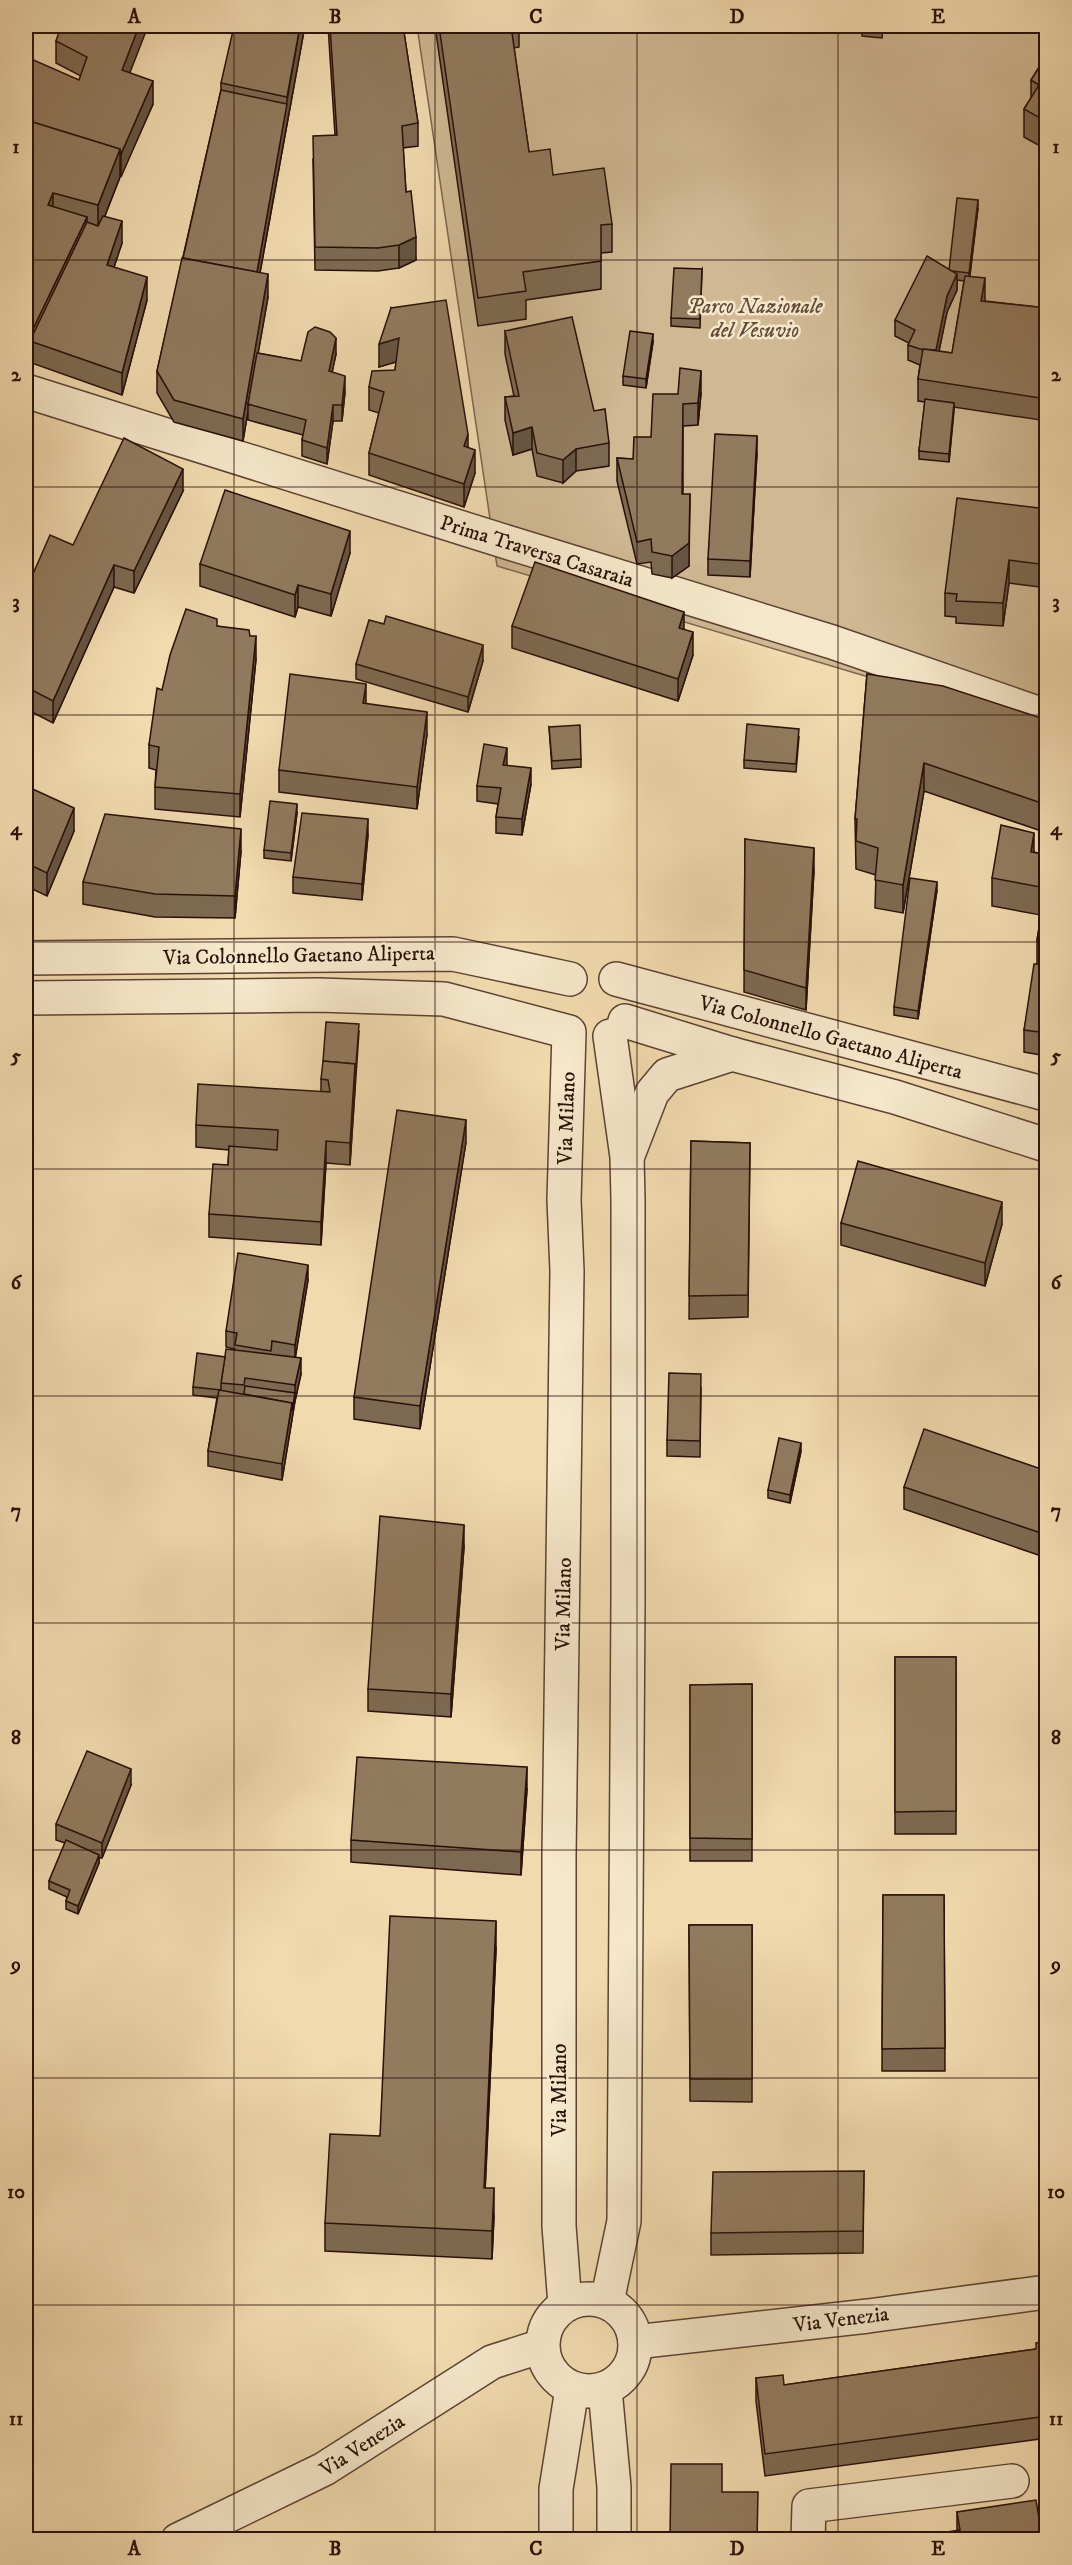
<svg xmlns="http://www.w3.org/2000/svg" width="1072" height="2565" viewBox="0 0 1072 2565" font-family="'IM FELL DW Pica',serif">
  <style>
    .green { fill: #cfb892; stroke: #7c644d; stroke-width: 1.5 }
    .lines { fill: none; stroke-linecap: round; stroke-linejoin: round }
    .minor-casing { stroke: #5b4332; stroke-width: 36 }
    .minor { stroke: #f6e7ca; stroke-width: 33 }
    .wall { fill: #7d6951; stroke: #291108; stroke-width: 1.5; fill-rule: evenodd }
    .shaded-wall { fill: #665542; stroke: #291108; stroke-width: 1.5 }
    .building { fill: #917a5e; stroke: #291108; stroke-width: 1.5 }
    .grid { fill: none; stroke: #291108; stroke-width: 1.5; stroke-opacity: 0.55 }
    .labels { text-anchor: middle; stroke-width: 5; stroke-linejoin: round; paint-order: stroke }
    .park-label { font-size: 21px; font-style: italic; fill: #634b38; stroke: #f6e7ca }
    .street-label { font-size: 21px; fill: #291108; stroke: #f6e7ca }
    .neatline { fill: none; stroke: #291108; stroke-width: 2 }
    .grid-label { font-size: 20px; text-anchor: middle; font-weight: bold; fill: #291108 }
  </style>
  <rect width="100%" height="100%" fill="#f1daae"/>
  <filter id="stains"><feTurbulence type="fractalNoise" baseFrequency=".00333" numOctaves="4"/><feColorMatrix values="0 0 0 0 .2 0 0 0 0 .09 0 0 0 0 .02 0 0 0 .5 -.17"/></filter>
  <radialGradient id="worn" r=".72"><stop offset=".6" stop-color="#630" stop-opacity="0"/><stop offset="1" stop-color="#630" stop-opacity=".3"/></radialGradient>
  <path class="green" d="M417 26H1046V730L497 566Z"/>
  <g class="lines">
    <g class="minor-casing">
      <g id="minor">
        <path d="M26 391 513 544 832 642 1046 716"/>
        <path d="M26 958 453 954 570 979"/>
        <path d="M616 979 1046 1094"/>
        <path d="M26 998 318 995 444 999 569 1032 564 1200 567 1271 559 1856V2226L565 2305"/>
        <path d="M625 1021 732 1054 895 1097 1046 1145"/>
        <path d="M628 1155 652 1093 667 1075 732 1054"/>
        <circle cx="589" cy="2345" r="46"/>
        <path d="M607 2302 624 2221 628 1598V1200L627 1157 610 1036"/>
        <path d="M635 2342 868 2316 1046 2292"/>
        <path d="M605 2389 614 2487V2540"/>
        <path d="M178 2540 324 2469 492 2362 542 2346"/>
        <path d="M556 2540V2489L572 2389"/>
        <path d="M808 2540 809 2506 1012 2481"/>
      </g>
    </g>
    <use href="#minor" class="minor"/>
  </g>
  <g class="wall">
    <path d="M304 26V31L260 273 268 297 258 353 301 361 336 354 332 372 345 392 342 421H333L327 464 302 456V440L303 435 248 420V411L243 441 174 422 157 393V371L221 90V83Z"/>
    <path d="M328 26H403L418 123V146L403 148 406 192 416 260 399 268 378 271 315 270 313 159 335 135Z"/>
    <path d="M435 26H519V47L514 48 529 152 553 175 612 224V252L601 253V289L526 300V319L478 326Z"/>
    <path d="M863 26H883L882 38 862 36Z"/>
    <path d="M1047 38V150L1024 137V109L1031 98V80L1041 64V50Z"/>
    <path d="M56 41 129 73 153 104 120 177 105 216 122 243 114 267 147 300 122 395 26 361V65L79 80 81 76 56 63Z"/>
    <path d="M978 208 970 276 985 301 1047 308V421L954 407 949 462 919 459V451L925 402 918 401V379L920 365 908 360V345L909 343 895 336V320L949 270ZM957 280 964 281 952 353 939 351 947 312 957 290Z"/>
    <path d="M702 269 700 328 671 326V318Z"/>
    <path d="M391 308 468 448 475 473 464 507 369 475V453L379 413 369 410V387L395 370 396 362 379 367Z"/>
    <path d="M505 331 594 411 609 443V466L576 471 563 483 537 476 532 449 513 455 505 420V397L514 396 505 354Z"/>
    <path d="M653 342 646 388 623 385V376Z"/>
    <path d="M701 393 698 425 683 426V494L689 566 672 578 652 574 651 562 637 564 617 481V458L633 459 651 437 678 394Z"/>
    <path d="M757 452 750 577 708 575V559Z"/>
    <path d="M183 491 134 593 114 587 53 723 26 709V590L73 545Z"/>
    <path d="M1047 509V588L1009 583 1003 626 956 623V617L945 616V593Z"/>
    <path d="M350 553 331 616 298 607 295 617 200 586V564Z"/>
    <path d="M384 624 483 661 468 712 356 679V664Z"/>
    <path d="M217 626 250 636 256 659 240 817 155 809V787L156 770 149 768V745L162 690Z"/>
    <path d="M512 626 684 629 693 655 678 701 512 648Z"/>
    <path d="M867 674 1047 720V833L924 791 903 913 875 908 876 875 856 869 855 819Z"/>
    <path d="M549 727 581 759V767L552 769Z"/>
    <path d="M427 734 417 809 279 792V770Z"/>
    <path d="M799 737 796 772 744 768V760Z"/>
    <path d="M507 765 531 784 522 835 496 833V817L498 804 477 801V786Z"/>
    <path d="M26 786 74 831 47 896 26 886Z"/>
    <path d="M297 813 291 861 264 858V850Z"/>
    <path d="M368 835 362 900 293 893V877Z"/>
    <path d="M745 839 814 870 806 1010 744 992Z"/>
    <path d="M241 851 235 918 155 917 83 904V882Z"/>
    <path d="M1034 852 1047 855V1056L1024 1052V1030L1037 964V940L1041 915 992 906V878Z"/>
    <path d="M937 890 918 1019 894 1015V1007Z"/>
    <path d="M359 1032 350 1165 326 1163 321 1245 209 1237V1214L228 1165 229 1150 196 1147V1125L321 1092V1079Z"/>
    <path d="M691 1141 750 1143 748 1317 689 1319Z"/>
    <path d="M466 1142 420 1429 354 1419V1397Z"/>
    <path d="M841 1223 1002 1224 985 1286 841 1245Z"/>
    <path d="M308 1280 295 1358 301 1374 295 1401 282 1480 208 1466V1451L217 1398 193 1395V1387L225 1357 235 1350V1349L226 1347V1331Z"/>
    <path d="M1047 1362V1393L1044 1392V1370Z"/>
    <path d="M701 1389 700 1457 667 1456V1440Z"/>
    <path d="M801 1451 790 1503 768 1498V1490Z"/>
    <path d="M1047 1471V1558L904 1509V1487Z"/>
    <path d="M464 1547 451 1717 368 1711V1689Z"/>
    <rect x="895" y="1657" width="61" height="177"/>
    <path d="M752 1684V1861H690V1685Z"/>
    <path d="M131 1785 102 1858H99V1863L78 1914 66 1909V1901L67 1897 49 1889V1881L65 1843 56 1840V1824Z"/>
    <path d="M527 1789 521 1875 351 1862V1840Z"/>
    <path d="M883 1895H944L945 2071H882Z"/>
    <path d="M689 1925H752V2102L690 2101Z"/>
    <path d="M496 1949 485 2188 494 2216 492 2259 325 2251V2223Z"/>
    <path d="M864 2171 863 2253 711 2255V2233Z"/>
    <path d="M1047 2341V2438L765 2476 756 2401V2378L784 2385 1036 2349Z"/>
    <path d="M957 2512 1042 2536 1047 2540 957 2530Z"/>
  </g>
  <g class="shaded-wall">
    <path d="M139 26H148L122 93V70Z"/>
    <path d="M300 26H304V31L256 294V278Z"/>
    <path d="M153 81V104L121 177V154Z"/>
    <path d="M120 149V177L98 233V205Z"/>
    <path d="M53 193V221L48 205Z"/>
    <path d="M978 200V208L969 281V273Z"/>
    <path d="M87 217V245L30 341V335Z"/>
    <path d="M122 221V243L107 288V265Z"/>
    <path d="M416 237V260L399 268V245Z"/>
    <path d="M268 274V297L249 405 248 404V411L243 441V419Z"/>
    <path d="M957 274V290L947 312 935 370V354L947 296Z"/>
    <path d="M147 277V300L122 395V373Z"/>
    <path d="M985 278V300L981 323V301Z"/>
    <path d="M653 334V342L646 388V379Z"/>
    <path d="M336 338V354L329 387V371Z"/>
    <path d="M399 338V361L379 367V344Z"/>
    <path d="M701 371V393L698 425V403Z"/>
    <path d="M345 376V392L342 421V405Z"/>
    <path d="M954 403V411L949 462V454Z"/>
    <path d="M333 405V421L327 464V448Z"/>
    <path d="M532 427V449L513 455V433Z"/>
    <path d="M468 434V457L464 446Z"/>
    <path d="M757 436V452L750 577V561Z"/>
    <path d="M576 449V471L563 483V460Z"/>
    <path d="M475 450V473L464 507V484Z"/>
    <path d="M183 469V491L134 593V571Z"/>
    <path d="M690 494 689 566 672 578V556Z"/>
    <path d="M350 531V553L331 616V594Z"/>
    <path d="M1009 560V583L1003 626V603Z"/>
    <path d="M114 565V587L53 723V701Z"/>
    <path d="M298 585V607L295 617V595Z"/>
    <path d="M684 612V634L679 628Z"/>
    <path d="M693 632V655L678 701V679Z"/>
    <path d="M256 636V659L240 817V794Z"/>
    <path d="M483 645V661L468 712V697Z"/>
    <path d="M366 684V707L363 703Z"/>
    <path d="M427 712V734L417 809V787Z"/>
    <path d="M507 748V764L503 781V765Z"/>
    <path d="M924 763V791L903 913V885Z"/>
    <path d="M531 768V784L522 835V819Z"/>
    <path d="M297 804V813L291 861V853Z"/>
    <path d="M74 808V831L47 896V873Z"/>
    <path d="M368 819V835L362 900V884Z"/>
    <path d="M241 829V851L235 918V896Z"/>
    <path d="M1034 833V861L1031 852Z"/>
    <path d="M814 848V870L806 1010V988Z"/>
    <path d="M937 882V890L918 1019V1011Z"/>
    <path d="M355 1064V1087L350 1165V1143Z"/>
    <path d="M466 1120V1142L420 1429V1406Z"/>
    <path d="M326 1141V1163L321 1245V1222Z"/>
    <path d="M1002 1202V1224L985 1286V1263Z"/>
    <path d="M308 1265V1280L295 1360V1345Z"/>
    <path d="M301 1358V1374L295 1401 282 1480V1464L292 1403 295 1393V1385Z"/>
    <path d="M801 1443V1451L790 1503V1495Z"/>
    <path d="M464 1525V1547L451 1717V1694Z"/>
    <path d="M527 1767V1789L521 1875V1852Z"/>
    <path d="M131 1769V1785L102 1858V1843Z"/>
    <path d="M99 1855V1863L78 1914V1906Z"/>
    <path d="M496 1921V1949L484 2216V2188Z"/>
    <path d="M494 2188V2216L492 2259V2231Z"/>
  </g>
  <g class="building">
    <path d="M61 26H139L122 70 153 81 121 154 120 149 26 120V65L29 58 79 80 87 57 56 41Z"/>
    <path d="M234 26H300L287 97 221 83Z"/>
    <path d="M330 26H403L418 123 402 126 406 192 411 191 416 237 399 245 378 248 315 247 313 136 337 135Z"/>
    <path d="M439 26H511L529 152 550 149 553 175 604 168 612 224 601 225V261L523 272 526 291 478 298Z"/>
    <path d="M863 26H882V30L862 28Z"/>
    <path d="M1047 38V53L1041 50Z"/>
    <path d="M1047 55V122L1024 109 1039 85 1031 80Z"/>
    <path d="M221 90 287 104 257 272 183 258Z"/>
    <path d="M26 120 120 149 98 205 53 193 48 205 87 217 30 335 26 333Z"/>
    <path d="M957 198 978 200 969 273 952 271 949 270Z"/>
    <path d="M103 216 122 221 107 265 147 277 122 373 30 341 87 222 98 226Z"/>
    <path d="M927 256 957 274 947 296 936 350 923 349V350L908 345 915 330 895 320Z"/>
    <path d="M182 258 268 274 243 419 174 400 157 371Z"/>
    <path d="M674 268 702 269 700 319 671 318Z"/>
    <path d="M965 276 985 278 981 301 1047 308V399L918 379 923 349 952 353Z"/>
    <path d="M446 300 468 434 464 446 475 450 464 484 369 453 384 392 369 387 372 371 395 370 399 338 379 344 391 308Z"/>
    <path d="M572 317 594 411 605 409 609 443 576 449 563 460 537 453 532 427 513 433 505 397 519 396 505 331Z"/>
    <path d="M315 327 330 332 336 338 329 371 345 376 342 405H333L327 448 302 440 306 420 248 404 257 353 301 361 308 332Z"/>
    <path d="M630 331 653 334 646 379 623 376Z"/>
    <path d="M680 368 701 371 698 403 683 404 682 494H690L689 543 672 556 652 552 651 539 637 542 617 458 633 459 634 437H651L653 394H678Z"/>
    <path d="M925 399 954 403 949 454 919 451Z"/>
    <path d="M715 434 757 436 750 561 708 559Z"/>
    <path d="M124 438 183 469 134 571 114 565 53 701 26 687V590L50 535 73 545Z"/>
    <path d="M225 490 350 531 331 594 298 585 295 595 200 564Z"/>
    <path d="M957 498 1047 509V565L1009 560 1003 603 956 601 957 594 945 593Z"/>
    <path d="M535 562 684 612 679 628 693 632 678 679 512 626Z"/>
    <path d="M186 609 217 619V626L249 630 250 636H256L240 794 155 787 159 747 149 745 157 688 162 690 170 655Z"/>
    <path d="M386 616 483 645 468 697 356 664 369 620 384 624Z"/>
    <path d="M290 674 366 684 363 703 427 712 417 787 279 770Z"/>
    <path d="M867 674 943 686 1047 720V805L924 763 903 885 875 880 878 848 856 841 857 819H855Z"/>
    <path d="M747 724 799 729 796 764 744 760Z"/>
    <path d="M580 725 581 759 552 761 549 727Z"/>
    <path d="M484 744 507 748 503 765 531 768 522 819 496 817 501 788 477 786Z"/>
    <path d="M26 786 74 808 47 873 26 863Z"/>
    <path d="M270 801 297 804 291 853 264 850Z"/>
    <path d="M302 813 368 819 362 884 293 877Z"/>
    <path d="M105 814 241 829 235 896 155 894 83 882Z"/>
    <path d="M1001 825 1034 833 1031 852 1047 855V941L1037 940 1046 888 992 878Z"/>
    <path d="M745 839 814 848 806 988 744 970Z"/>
    <path d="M910 878 937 882 918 1011 894 1007Z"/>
    <path d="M1034 964H1047V1033L1024 1030Z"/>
    <path d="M326 1022 359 1024 355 1078V1064L323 1061Z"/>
    <path d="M323 1061 355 1064 350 1143 326 1141 321 1222 209 1214 213 1164 228 1165 229 1146 277 1150 278 1130 196 1125 198 1084 330 1092 328 1080 321 1079Z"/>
    <path d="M397 1110 466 1120 420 1406 354 1397Z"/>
    <path d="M691 1141 750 1143 748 1295 689 1296Z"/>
    <path d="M858 1161 1002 1202 985 1263 841 1223Z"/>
    <path d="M238 1253 308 1265 295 1345 272 1341 271 1351 235 1345 237 1333 226 1331Z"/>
    <path d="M226 1349 301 1358 295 1385 245 1378 244 1385 221 1383Z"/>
    <path d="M197 1353 225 1357 221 1383V1390L193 1387Z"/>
    <path d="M1047 1362V1371L1044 1370Z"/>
    <path d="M669 1373 701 1374 700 1441 667 1440Z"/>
    <path d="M245 1386 295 1393 292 1411V1403L244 1394Z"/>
    <path d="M219 1390 292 1403 282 1464 208 1451Z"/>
    <path d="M924 1429 1047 1471V1535L904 1487Z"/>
    <path d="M779 1438 801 1443 790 1495 768 1490Z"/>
    <path d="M380 1516 464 1525 451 1694 368 1689Z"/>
    <path d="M895 1657H956V1811L895 1812Z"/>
    <path d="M752 1684V1839L690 1838V1685Z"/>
    <path d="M87 1751 131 1769 102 1843 56 1824Z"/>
    <path d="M357 1757 527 1767 521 1852 351 1840Z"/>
    <path d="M66 1840 99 1855 78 1906 66 1901 70 1890 49 1881Z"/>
    <path d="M883 1895H944L945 2048 882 2049Z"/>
    <path d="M390 1916 496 1921 484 2188H494L492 2231 325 2223 330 2134 380 2136Z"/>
    <path d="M689 1925H752V2079H690Z"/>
    <path d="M864 2171 863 2231 711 2233 713 2172Z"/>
    <path d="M1047 2341V2416L765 2454 756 2378 783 2375 784 2385 1036 2349V2343Z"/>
    <path d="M671 2464H722V2492H758L757 2540H670Z"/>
    <path d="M1036 2500 1042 2536 1047 2535V2540H894L960 2530 957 2512Z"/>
  </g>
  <path class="grid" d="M234 26V2540M435 26V2540M637 26V2540M838 26V2540M26 260H1046M26 487H1046M26 715H1046M26 942H1046M26 1169H1046M26 1396H1046M26 1623H1046M26 1850H1046M26 2078H1046M26 2305H1046"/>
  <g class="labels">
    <g class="park-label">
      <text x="755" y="313">Parco Nazionale<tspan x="755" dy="24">del Vesuvio</tspan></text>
    </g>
    <g class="street-label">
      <text transform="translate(537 551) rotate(17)" y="7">Prima Traversa Casaraia</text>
      <text transform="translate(299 955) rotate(-1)" y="7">Via Colonnello Gaetano Aliperta</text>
      <text transform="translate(831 1037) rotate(15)" y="7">Via Colonnello Gaetano Aliperta</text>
      <text transform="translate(566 1118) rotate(-88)" y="7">Via Milano</text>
      <text transform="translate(563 1604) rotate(-89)" y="7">Via Milano</text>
      <text transform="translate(559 2090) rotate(-90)" y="7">Via Milano</text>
      <text transform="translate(841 2319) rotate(-7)" y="7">Via Venezia</text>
      <text transform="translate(362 2445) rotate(-33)" y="7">Via Venezia</text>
    </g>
  </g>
  <rect width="1072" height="2565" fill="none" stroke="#f1daae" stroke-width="66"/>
  <rect x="33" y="33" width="1006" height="2499" class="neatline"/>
  <g class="grid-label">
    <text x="134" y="23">A</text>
    <text x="335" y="23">B</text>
    <text x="536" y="23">C</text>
    <text x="737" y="23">D</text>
    <text x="938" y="23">E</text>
    <text x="16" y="153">1</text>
    <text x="1056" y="153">1</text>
    <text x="16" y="381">2</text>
    <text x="1056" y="381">2</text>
    <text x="16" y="608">3</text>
    <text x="1056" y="608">3</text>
    <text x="16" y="835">4</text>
    <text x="1056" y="835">4</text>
    <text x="16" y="1062">5</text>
    <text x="1056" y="1062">5</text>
    <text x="16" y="1289">6</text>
    <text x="1056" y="1289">6</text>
    <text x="16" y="1517">7</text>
    <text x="1056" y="1517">7</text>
    <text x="16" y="1744">8</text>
    <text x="1056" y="1744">8</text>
    <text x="16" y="1971">9</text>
    <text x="1056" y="1971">9</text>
    <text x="16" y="2198">10</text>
    <text x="1056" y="2198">10</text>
    <text x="16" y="2425">11</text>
    <text x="1056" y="2425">11</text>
    <text x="134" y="2555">A</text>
    <text x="335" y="2555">B</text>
    <text x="536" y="2555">C</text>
    <text x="737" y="2555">D</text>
    <text x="938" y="2555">E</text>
  </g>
  <rect width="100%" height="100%" filter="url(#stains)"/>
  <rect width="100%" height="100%" fill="url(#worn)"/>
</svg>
